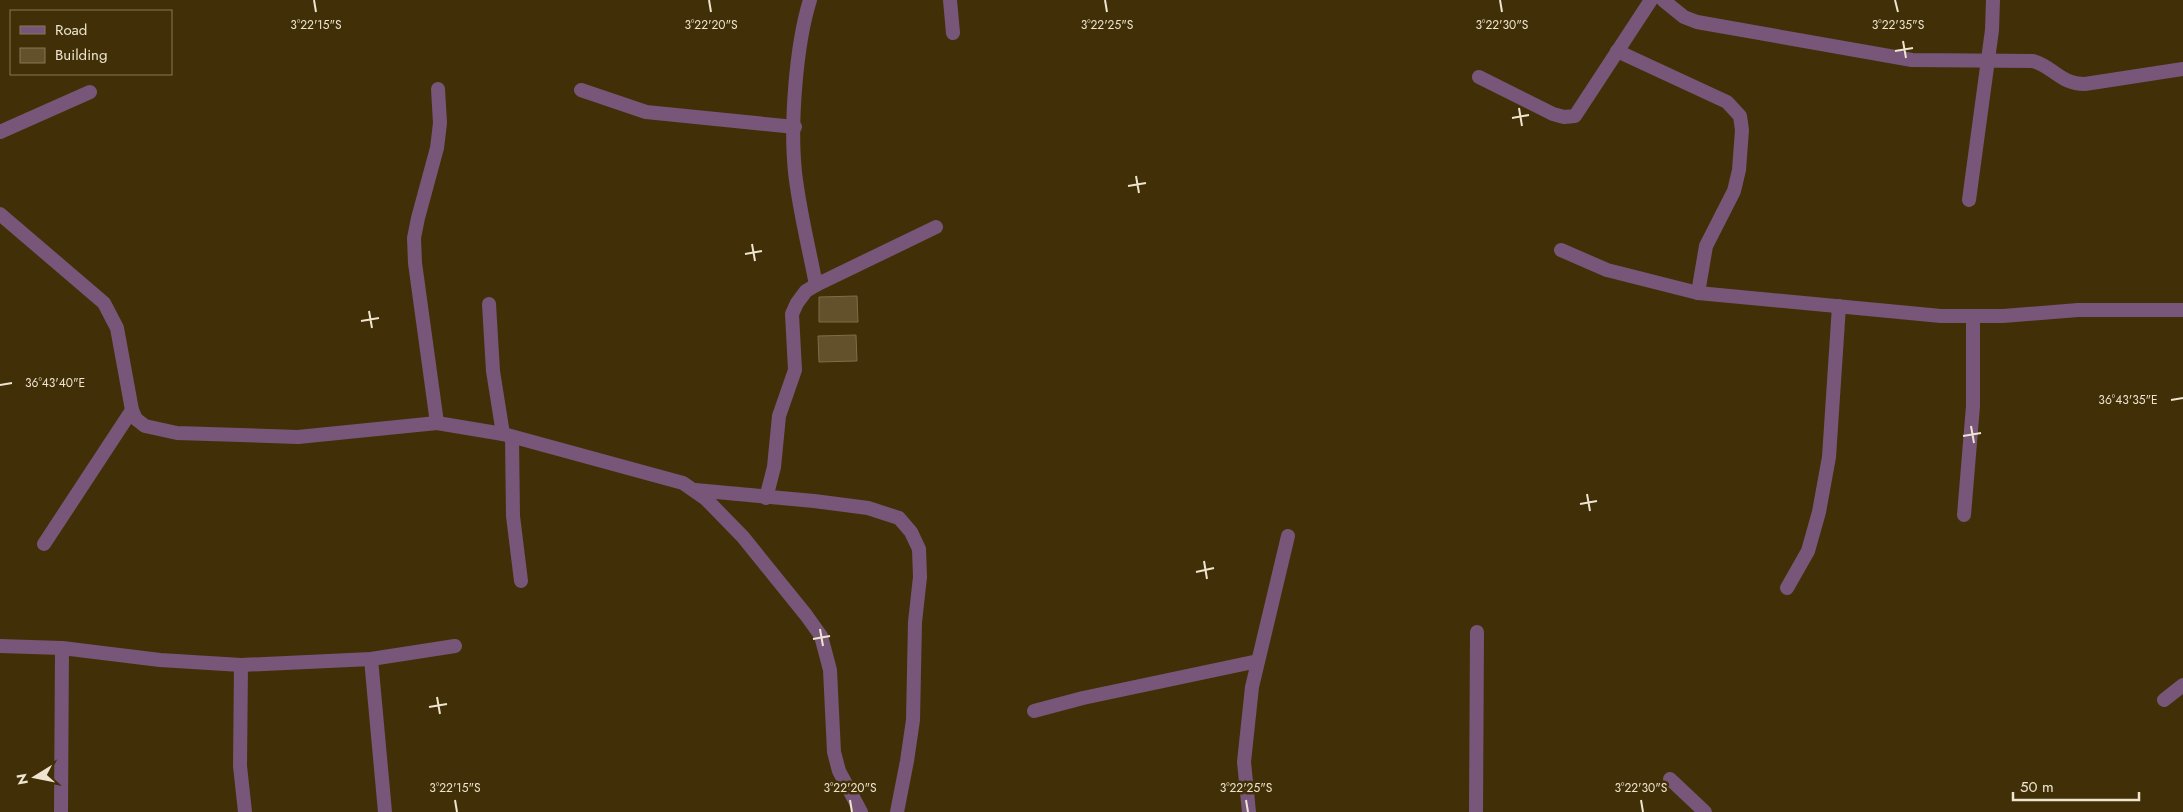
<svg xmlns="http://www.w3.org/2000/svg" width="2183" height="812" viewBox="0 0 2183 812" font-family="Jost,sans-serif">
  <style>
    .building { fill: #62512a; stroke: #7f6d46 }
    .lines { fill: none; stroke-linecap: round; stroke-linejoin: round }
    .minor { stroke: #785679; stroke-width: 14 }
    .ticks { fill: none; stroke: #eee4cf; stroke-width: 2 }
    .ticks-label { font-size: 12px; text-anchor: middle; fill: #eee4cf; stroke: #413007; stroke-width: 5; stroke-linejoin: round; paint-order: stroke }
  </style>
  <rect width="100%" height="100%" fill="#413007"/>
  <g class="building">
    <path d="M857 296 858 322H819V297Z"/>
    <path d="M856 335 857 361 819 362 818 336Z"/>
  </g>
  <g class="lines">
    <g class="minor">
      <path d="M810 0C796 45 790 124 795 172 799 209 809 248 816 285"/>
      <path d="M950 0 953 33"/>
      <path d="M1663 0 1684 17 1697 22 1912 60 2033 61C2054 67 2060 84 2085 84L2183 69"/>
      <path d="M1617 51 1727 102 1740 116 1742 130 1739 170 1734 191 1706 246 1698 293"/>
      <path d="M1479 77 1553 114 1564 117 1575 116 1651 0"/>
      <path d="M581 90 646 112 795 127"/>
      <path d="M0 132 90 92"/>
      <path d="M1969 200 1992 30 1993 0"/>
      <path d="M0 214 104 303 117 328 132 410 136 419 145 426 177 433 298 437 437 423 503 434 683 483 706 499 743 537 806 615 821 636 830 670 834 752 839 771 861 812"/>
      <path d="M1561 250 1607 270 1698 293 1941 316H2003L2078 310H2183"/>
      <path d="M489 304 493 371 503 434"/>
      <path d="M437 423 415 263 414 238 418 218 437 148 440 123 438 89"/>
      <path d="M512 437 513 516 521 581"/>
      <path d="M695 490 814 501 868 508 899 518 911 532 919 549 920 577 915 622 913 720 907 761 897 812"/>
      <path d="M766 498 774 467 779 416 795 370 792 314 797 303 806 291 816 285 936 227"/>
      <path d="M1964 515 1973 406V316"/>
      <path d="M44 544 132 410"/>
      <path d="M1787 588 1808 551 1819 512 1829 457 1839 306"/>
      <path d="M0 646 62 648 160 660 241 665 371 659 455 646"/>
      <path d="M371 659 385 812"/>
      <path d="M241 665 240 766 245 812"/>
      <path d="M2164 700 2183 685"/>
      <path d="M1034 711 1083 698 1258 661"/>
      <path d="M1670 779 1705 812"/>
      <path d="M61 812 62 648"/>
      <path d="M1249 812 1244 762 1252 687 1288 536"/>
      <path d="M1476 812 1477 632"/>
    </g>
  </g>
  <path class="ticks" d="M314 0 316 12M709 0 711 12M1105 0 1107 12M1500 0 1502 12M1895 0 1898 12M1903 41 1906 58M1895 51 1913 48M1519 108 1522 126M1512 118 1529 115M1136 176 1139 193M1128 186 1146 183M752 244 755 261M745 254 762 251M369 311 372 328M361 321 379 318M0 385 12 383M2171 400 2183 398M1971 426 1974 443M1963 436 1981 433M1587 494 1590 511M1580 504 1597 501M1204 561 1207 579M1196 572 1214 568M820 629 823 646M813 639 830 636M437 697 440 714M429 707 447 704M455 800 457 812M850 800 852 812M1246 800 1248 812M1641 800 1643 812"/>
  <g class="ticks-label">
    <text x="316" y="29">3°22'15"S</text>
    <text x="711" y="29">3°22'20"S</text>
    <text x="1107" y="29">3°22'25"S</text>
    <text x="1502" y="29">3°22'30"S</text>
    <text x="1898" y="29">3°22'35"S</text>
    <text x="55" y="387">36°43'40"E</text>
    <text x="2128" y="404">36°43'35"E</text>
    <text x="455" y="792">3°22'15"S</text>
    <text x="850" y="792">3°22'20"S</text>
    <text x="1246" y="792">3°22'25"S</text>
    <text x="1641" y="792">3°22'30"S</text>
  </g>
  <rect x="10" y="10" width="162" height="65" fill="#413007" stroke="#867857"/>
  <rect x="20" y="26" width="25" height="8" fill="#785679" stroke="#867857"/>
  <text x="55" y="35" font-size="15" fill="#eee4cf">Road</text>
  <rect x="20" y="48" width="25" height="15" fill="#62512a" stroke="#867857"/>
  <text x="55" y="60" font-size="15" fill="#eee4cf">Building</text>
  <g transform="translate(35 777) rotate(260)" stroke="#413007" stroke-width="4" paint-order="stroke">
  <path d="M0-4L9 19L0 12L-9 19Z" fill="#eee4cf"/>
  <text y="-8" font-size="14" font-weight="bold" text-anchor="middle" fill="#eee4cf">N</text>
  </g>
  <path d="M2013 792v8h126v-8" fill="none" stroke="#eee4cf" stroke-width="2.5"/>
  <text x="2020" y="792" font-size="15" fill="#eee4cf" stroke="#413007" stroke-width="4" paint-order="stroke">50 m</text>
</svg>
